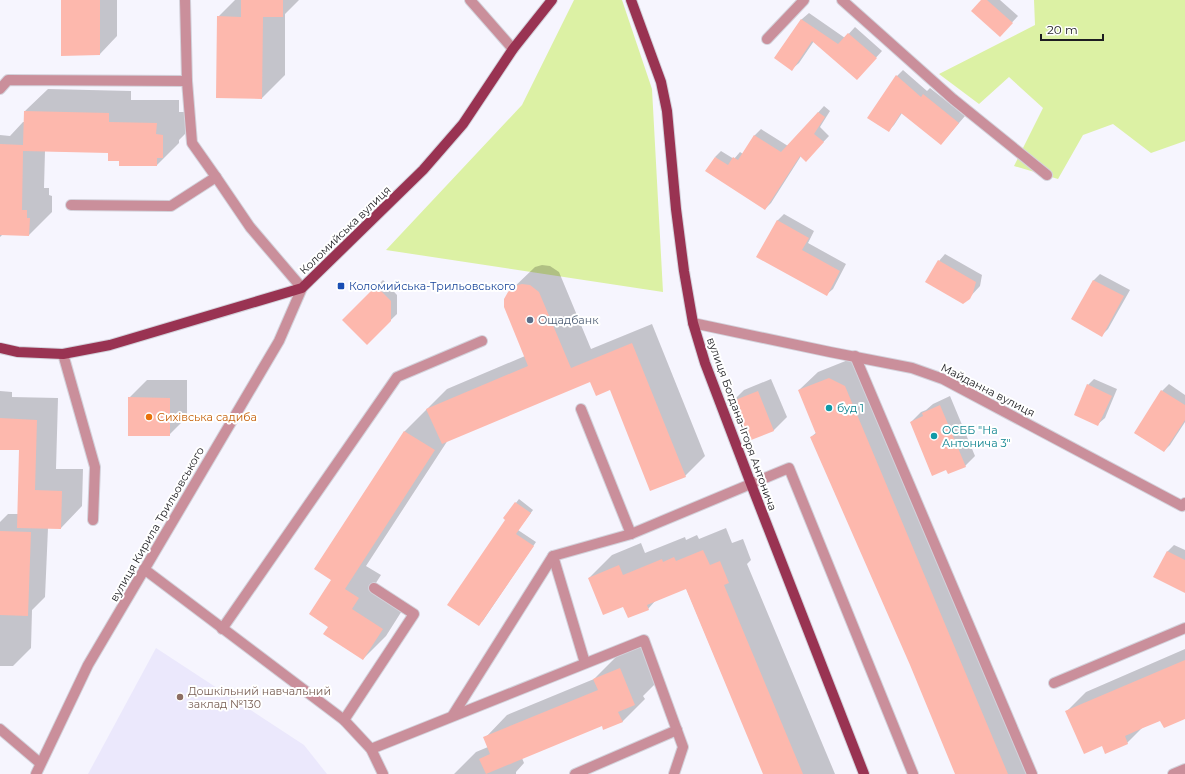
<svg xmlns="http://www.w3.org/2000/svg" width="1185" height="774" viewBox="0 0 1185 774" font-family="Montserrat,sans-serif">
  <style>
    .built { fill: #ebe8fc }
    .green { fill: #dcf1a4 }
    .shadow { fill: #0003 }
    .building { fill: #fdb8ad }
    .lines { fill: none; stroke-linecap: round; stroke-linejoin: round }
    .minor-casing { stroke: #d3d2db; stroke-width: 12 }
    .major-casing { stroke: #d3d2db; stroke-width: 12 }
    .minor { stroke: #ca8f9b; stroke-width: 10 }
    .major { stroke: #993352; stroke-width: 10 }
    .transit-dot { fill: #1a4fb4; stroke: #fff; stroke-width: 1.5 }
    .service-dot { fill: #5c6f8a; stroke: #fff; stroke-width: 1.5 }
    .culture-dot { fill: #0f9aa8; stroke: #fff; stroke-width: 1.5 }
    .food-dot { fill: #e8710a; stroke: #fff; stroke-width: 1.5 }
    .education-dot { fill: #8d6e63; stroke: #fff; stroke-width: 1.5 }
    .labels { text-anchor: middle; stroke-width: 4; stroke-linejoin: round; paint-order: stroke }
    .street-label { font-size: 11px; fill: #1d1d21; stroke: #fff }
    .transit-label { font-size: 11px; fill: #164399; stroke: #fff; text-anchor: start }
    .service-label { font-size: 11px; fill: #4e5e75; stroke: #fff; text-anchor: start }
    .culture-label { font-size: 11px; fill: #0d838f; stroke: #fff; text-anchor: start }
    .food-label { font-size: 11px; fill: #c56008; stroke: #fff; text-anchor: start }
    .education-label { font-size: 11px; fill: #785e54; stroke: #fff; text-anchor: start }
  </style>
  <rect width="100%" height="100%" fill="#f6f5fe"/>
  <path class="built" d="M156 648 304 745 327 774H88Z"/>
  <g class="green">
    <path d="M574 0H622L652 89 663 292 386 250 522 105Z"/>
    <path d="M1034 0H1185V141L1151 153 1113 124 1083 135 1058 179 1014 166 1043 108 1009 77 979 104 939 74 1035 25Z"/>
  </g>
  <g class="shadow">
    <path d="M62 0H117V36L100 54Z"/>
    <path d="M235 0H299L285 14V75L262 98 218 17Z"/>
    <path d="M982 0H1000L1018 16 1006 29Z"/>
    <path d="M809 13 845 38 855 27 882 51 863 72 814 41 799 63 792 69 776 58 802 19Z"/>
    <path d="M903 70 927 91 930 88 965 116 941 144 902 113 894 125 888 131 897 76Z"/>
    <path d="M48 89 131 91V100H179V112H185V134L179 140V143L157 165 120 161 109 152 45 151 44 188H49V195L52 196V212L29 235 3 234 0 237V135L10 136 23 122H25V111Z"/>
    <path d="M824 106 830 111 820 127 829 136 812 154 801 156 771 203 765 209 715 157 721 151 734 159 740 152 743 154 755 135 761 129 788 146Z"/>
    <path d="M784 214 814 231 808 243 846 264 833 289 826 295 777 221Z"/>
    <path d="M945 254 982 275 980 286 969 298 939 261Z"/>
    <path d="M542 265 550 266 559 272 591 349 652 324 705 456 685 476 610 389 590 380 448 440 366 566 381 575 374 586 405 606 386 636 363 659 329 626 332 580 316 569 405 431 447 389 525 356 509 292 535 267Z"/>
    <path d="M1100 274 1130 290 1108 329 1102 335 1072 319 1094 280Z"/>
    <path d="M383 280 397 295V314L367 343 343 320Z"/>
    <path d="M848 360 863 367 1034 774H956L911 665 811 437 817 432 799 390 818 372Z"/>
    <path d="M771 379 787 417 774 430 746 441 731 403 744 390Z"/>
    <path d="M1094 379 1117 389 1105 418 1098 424 1088 385Z"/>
    <path d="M147 380H187V417L169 435 129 398Z"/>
    <path d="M1169 384 1185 395V422L1170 445 1164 451 1135 433 1162 391Z"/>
    <path d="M0 391 12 392V397L58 398 56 469H83L82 506 61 528H48L45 597 32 610 31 648 13 666H0V522L8 514H18L20 450 0 449Z"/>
    <path d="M950 396 975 456 965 466 911 422 921 412 926 410 933 404Z"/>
    <path d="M519 499 533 510 518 530 536 542 482 622 506 519 504 518Z"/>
    <path d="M726 528 732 543 743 539 751 560 747 564 835 774H764L686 588 656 600 648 609 624 606 589 578 612 555 641 543 645 553 685 537 686 540 697 535 699 539Z"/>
    <path d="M1174 545 1185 550V592L1155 576 1168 551Z"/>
    <path d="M642 646 657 682 643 696 645 699 622 722 602 725 522 758 524 763 516 772V774H454L476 752 488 747 485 738 507 715 594 679 617 656Z"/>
    <path d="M1185 649V718L1161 720 1143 727 1127 743 1102 745 1066 712 1086 692Z"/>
  </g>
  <g class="building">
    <path d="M61 0H100V55L61 56Z"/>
    <path d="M241 0H283V17H263L262 99 216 98 217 16 241 17Z"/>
    <path d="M981 0H987L1013 23 1000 37 971 11Z"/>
    <path d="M801 19 838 44 848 33 877 58 857 80 812 41 792 71 774 58Z"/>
    <path d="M896 75 921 97 923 94 959 123 941 145 901 113 889 132 867 118Z"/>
    <path d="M24 111 109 113V122L157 123 156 134 163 135V158H157V166H119V161H108V153L23 151 22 210H27V218H30L29 236 0 235V144L23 145Z"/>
    <path d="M818 112 825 117 814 134 824 142 806 162 800 156 765 210 705 171 715 157 728 165 733 157 738 160 754 135 781 152Z"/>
    <path d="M777 220 809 238 802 250 840 271 827 296 756 257Z"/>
    <path d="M938 260 976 282 973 293 970 299 963 304 925 282Z"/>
    <path d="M1093 280 1124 296 1102 337 1071 319Z"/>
    <path d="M522 284 530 285 539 292 571 368 632 343 686 477 650 491 610 390 596 396 590 382 442 444 426 409 528 366 504 307V299L508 292 514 286Z"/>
    <path d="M376 286 391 301V321L367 345 342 320Z"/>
    <path d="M829 378 845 386 1008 774H955L910 665 810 437 816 434 798 390Z"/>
    <path d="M1087 384 1112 396 1098 426 1074 415Z"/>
    <path d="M1161 390 1185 405V420L1164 452 1134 433Z"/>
    <path d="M758 391 774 431 746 442 730 402Z"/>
    <path d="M128 397 170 398V436H128Z"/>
    <path d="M940 405 966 467 948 474 946 470 932 476 910 422 923 416 922 413Z"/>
    <path d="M0 418 37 420 35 490 62 491 61 529 17 528 19 450H0Z"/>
    <path d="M404 431 435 450 345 589 359 598 352 609 383 629 363 660 323 634 328 627 309 614 331 580 314 569Z"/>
    <path d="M515 502 531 513 516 534 534 546 479 626 447 605 505 520 503 518Z"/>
    <path d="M0 531 31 532 28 616 0 615Z"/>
    <path d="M703 550 710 565 720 561 729 583 724 585 803 774H763L686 589 647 605 649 610 628 618 623 607 603 615 588 578 619 565 623 575 662 559 663 562 674 557 676 561Z"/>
    <path d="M1167 551 1185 560V593L1153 577Z"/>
    <path d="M1185 660V719L1164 728 1160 721 1143 728 1125 736 1128 744 1105 754 1102 746 1084 754 1065 711Z"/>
    <path d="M620 668 635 705 618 712 623 722 603 730 602 726 486 774 479 759 490 754 483 737 598 690 593 679Z"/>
  </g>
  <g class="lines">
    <g class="minor-casing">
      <g id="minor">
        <path d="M470 0 513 49"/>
        <path d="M842 0 953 99 1047 175"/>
        <path d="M767 39 804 0"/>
        <path d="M0 89 8 80 187 81"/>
        <path d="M71 205 171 206 216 177"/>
        <path d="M693 323 830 352 912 368 943 379 1182 506 1185 503"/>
        <path d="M63 354 95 467 93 520"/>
        <path d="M855 356 1032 774"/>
        <path d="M581 409 631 534"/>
        <path d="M553 556 585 663"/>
        <path d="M144 569 344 720 371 749 383 774"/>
        <path d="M222 629 397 377 482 341"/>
        <path d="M1054 683 1185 628"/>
        <path d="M453 715 553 556 631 534 789 468 913 774"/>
        <path d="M344 720 414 614 374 588"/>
        <path d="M0 729 40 763"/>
        <path d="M371 749 644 640 683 747 674 774"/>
        <path d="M36 774 88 665 279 341 302 288 250 227 216 177 192 143 187 81 185 0"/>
        <path d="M575 774 677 730"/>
        <path d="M1173 774 1185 769"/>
      </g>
    </g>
    <g class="major-casing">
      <g id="major">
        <path d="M631 0 661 82 667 111 676 209 684 271 693 323 705 363 751 484 864 774"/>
        <path d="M0 348 18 352 63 354 110 345 302 288 423 170 463 124 513 49 552 0"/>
      </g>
    </g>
    <use href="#minor" class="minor"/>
    <use href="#major" class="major"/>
  </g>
  <rect class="transit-dot" x="337" y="282" width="8" height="8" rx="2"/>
  <circle class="service-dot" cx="530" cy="320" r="4"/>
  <g class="culture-dot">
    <circle cx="829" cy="408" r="4"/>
    <circle cx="934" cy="436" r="4"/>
  </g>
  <circle class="food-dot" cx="149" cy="417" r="4"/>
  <circle class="education-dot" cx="180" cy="697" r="4"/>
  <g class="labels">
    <g class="street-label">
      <text transform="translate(345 230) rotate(-44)" y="4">Коломийська вулиця</text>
      <text transform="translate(988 390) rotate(27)" y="4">Майданна вулиця</text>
      <text transform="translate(742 424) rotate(70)" y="4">вулиця Богдана-Ігоря Антонича</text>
      <text transform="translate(157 524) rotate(-60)" y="4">вулиця Кирила Трильовського</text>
    </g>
    <g class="transit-label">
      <text x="349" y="290">Коломийська-Трильовського</text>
    </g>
    <g class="service-label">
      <text x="538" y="324">Ощадбанк</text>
    </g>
    <g class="culture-label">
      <text x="837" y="412">буд 1</text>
      <text x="942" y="434">ОСББ "На<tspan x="942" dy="13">Антонича 3"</tspan></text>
    </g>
    <g class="food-label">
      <text x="157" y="421">Сихівська садиба</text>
    </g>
    <g class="education-label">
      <text x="188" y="695">Дошкільний навчальний<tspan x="188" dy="13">заклад №130</tspan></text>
    </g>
  </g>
  <path d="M1041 34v6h62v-6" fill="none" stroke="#1d1d21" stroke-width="2"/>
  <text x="1047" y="34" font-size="12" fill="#1d1d21" stroke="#ffffff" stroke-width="3" paint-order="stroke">20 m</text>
</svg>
